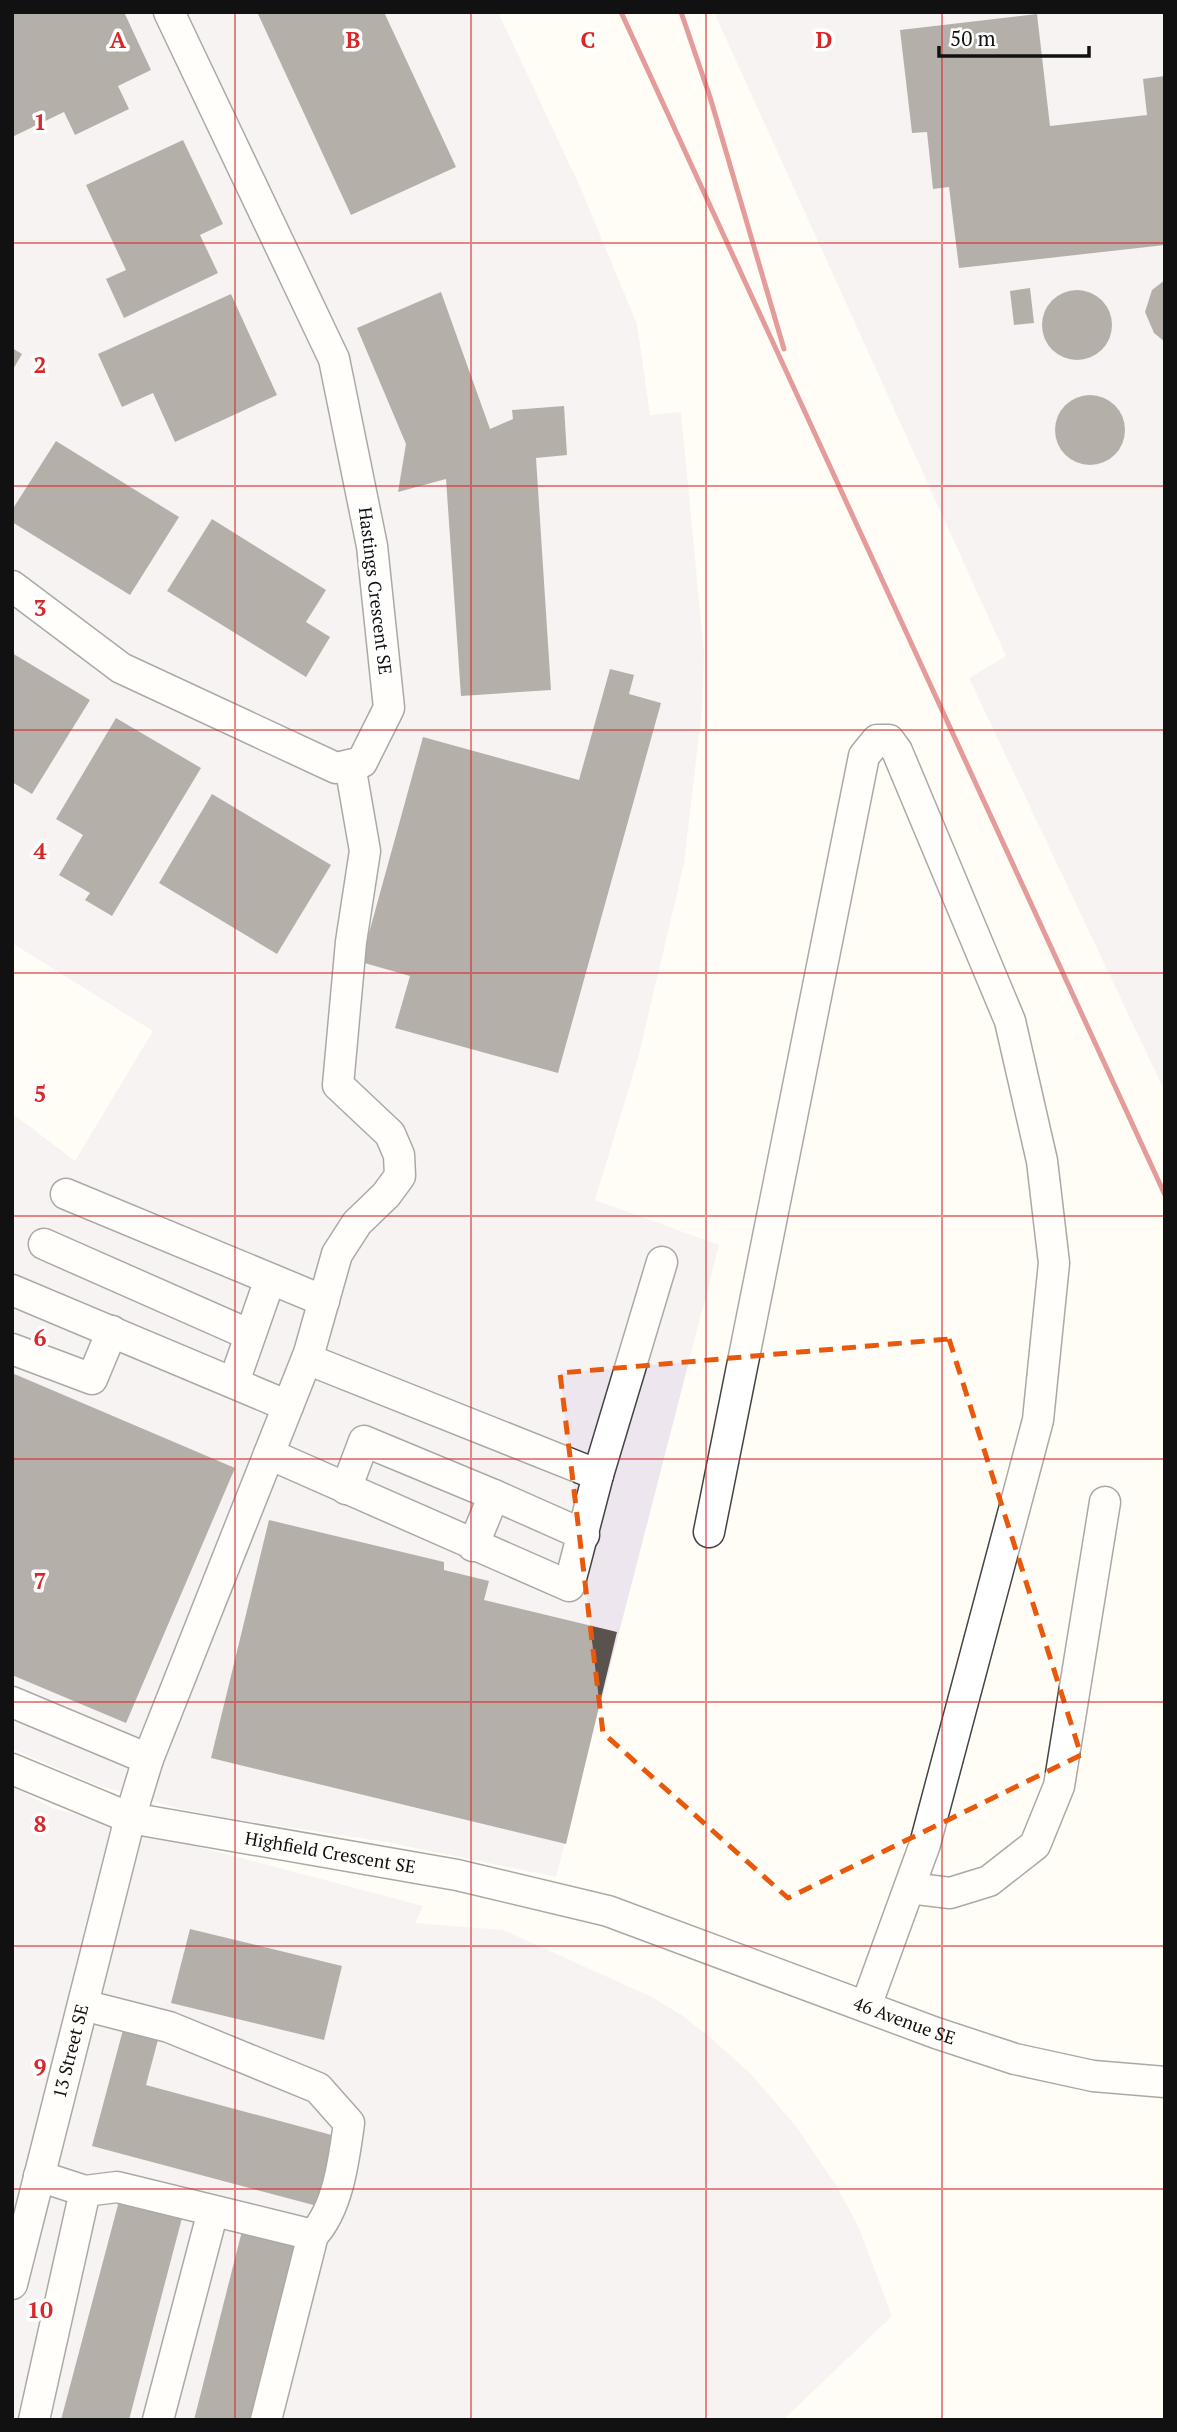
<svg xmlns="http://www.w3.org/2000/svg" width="1177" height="2432" viewBox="0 0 1177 2432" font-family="'PT Serif',serif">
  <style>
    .industrial { fill: #eee6ef }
    .building { fill: #5a524d }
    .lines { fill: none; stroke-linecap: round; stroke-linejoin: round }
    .minor-casing { stroke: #444; stroke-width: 33 }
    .minor { stroke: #fff; stroke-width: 30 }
    .rail { stroke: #c4262e; stroke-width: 5 }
    .marked { fill: none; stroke: #e8590c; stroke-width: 5; stroke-dasharray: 14 9; stroke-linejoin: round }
    .grid { fill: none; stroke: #d62828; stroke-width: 2; stroke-opacity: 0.55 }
    .labels { text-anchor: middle; stroke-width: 7; stroke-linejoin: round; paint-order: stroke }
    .street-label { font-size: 18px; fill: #111; stroke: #fff }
    .grid-label { font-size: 23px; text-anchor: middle; font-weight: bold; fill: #d62828; stroke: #fff; stroke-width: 7; stroke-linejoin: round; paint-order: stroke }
  </style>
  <rect width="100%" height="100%" fill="#fffdf5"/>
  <g class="industrial">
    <path d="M12 12H498L581 189 637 324 650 415 681 412 704 653 702 709 684 864 638 1058 595 1200 719 1245 556 1877 386 1842 227 1818 173 1807 97 1785 12 1749V1113L75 1161 153 1031 12 943Z"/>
    <path d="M714 12H1165V1092L969 678 1006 656Z"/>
    <path d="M12 1786 52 1808 423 1906 415 1923 503 1930 652 1997 683 2016 713 2040 750 2073 795 2125 836 2185 859 2228 892 2316 783 2420H12Z"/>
  </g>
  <g class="building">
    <path d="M17 12H124L151 70 118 86 129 109 75 135 64 112 12 137V14Z"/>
    <path d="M262 12H384L456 167 351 215 258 14Z"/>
    <path d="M1037 14 1050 126 1147 115 1143 79 1165 76V245L959 268 949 187 933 189 927 132 912 133 900 30Z"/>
    <path d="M183 140 223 224 200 235 218 273 124 318 106 279 126 270 86 185Z"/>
    <path d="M1165 280V342L1154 333 1145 312 1152 290Z"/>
    <path d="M1030 288 1034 323 1014 325 1010 291Z"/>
    <circle cx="1077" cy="325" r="35"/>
    <path d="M441 292 490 429 513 419 512 410 564 406 567 455 536 458 551 690 461 696 446 479 398 492 406 444 357 328Z"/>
    <path d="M231 294 277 395 175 442 153 393 122 407 98 354Z"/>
    <path d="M12 348 22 354 12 371Z"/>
    <circle cx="1090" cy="430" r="35"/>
    <path d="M56 441 179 517 130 595 12 522V510Z"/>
    <path d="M212 519 326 590 306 622 330 637 306 677 167 591Z"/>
    <path d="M12 653 90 700 32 794 12 782Z"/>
    <path d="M610 669 634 675 629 694 661 703 558 1073 395 1028 410 976 361 962 423 737 579 780Z"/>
    <path d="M116 718 201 768 112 916 85 900 90 893 59 875 83 835 56 819Z"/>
    <path d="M212 794 331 865 277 954 159 883Z"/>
    <path d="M12 1373 235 1468 126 1723 12 1675Z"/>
    <path d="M269 1520 444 1562V1570L489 1581 484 1600 617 1632 566 1844 211 1758Z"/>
    <path d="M190 1929 342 1966 324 2040 171 2003Z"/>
    <path d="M124 2026 159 2036 146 2085 339 2137 321 2207 92 2146Z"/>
    <path d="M119 2201 182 2218 129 2420H61Z"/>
    <path d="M243 2227 301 2242 255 2420H194Z"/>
  </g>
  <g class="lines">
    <g class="minor-casing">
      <g id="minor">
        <path d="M12 586 121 668 336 768 362 762 389 708 372 546 334 359 169 12"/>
        <path d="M66 1194 324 1301"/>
        <path d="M44 1244 250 1335"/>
        <path d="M12 1290 288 1406"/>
        <path d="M12 1349 92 1379 112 1331"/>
        <path d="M234 1382 270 1279"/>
        <path d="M269 1454 569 1586 598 1475 307 1359"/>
        <path d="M598 1475 662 1262"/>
        <path d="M346 1489 364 1441 494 1495 473 1546"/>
        <path d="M494 1495 584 1535"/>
        <path d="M709 1532 864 756 877 740H889L897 751 1010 1021 1042 1161 1054 1263 1038 1420 925 1844 866 2006"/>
        <path d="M12 1702 148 1759"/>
        <path id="s1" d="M12 1769 130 1818 457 1875 608 1911 936 2033 1015 2059 1093 2076 1165 2082"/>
        <path d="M909 1888 950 1893 989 1881 1035 1845 1059 1786 1105 1502"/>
        <path d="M83 2005 169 2027 318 2088 349 2123C344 2159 338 2209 313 2235"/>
        <path d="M39 2176 85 2191 117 2187 313 2235 266 2420"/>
        <path id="s2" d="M12 2284 130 1818 148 1759 309 1353 337 1254 357 1223 386 1195 400 1176 399 1155 390 1134 338 1085 351 942 365 851 350 765"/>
        <path d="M34 2420 85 2191"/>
        <path d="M158 2420 213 2211"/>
      </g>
    </g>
    <use href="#minor" class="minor"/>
    <g class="rail">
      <path d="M621 12 1165 1195"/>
      <path d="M681 12 710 97 784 349"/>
    </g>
  </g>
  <path d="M0 0H1177V2432H0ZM949 1339 1081 1755 788 1898 603 1733 560 1373Z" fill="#fffdf5" fill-opacity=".55" fill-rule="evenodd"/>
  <path class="marked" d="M949 1339 1081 1755 788 1898 603 1733 560 1373Z"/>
  <path class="grid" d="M235 12V2420M471 12V2420M706 12V2420M942 12V2420M12 243H1165M12 486H1165M12 730H1165M12 973H1165M12 1216H1165M12 1459H1165M12 1702H1165M12 1946H1165M12 2189H1165"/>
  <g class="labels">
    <g class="street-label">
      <text transform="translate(375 591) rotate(83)" y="6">Hastings Crescent SE</text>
      <text dy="6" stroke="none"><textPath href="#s1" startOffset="331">Highfield Crescent SE</textPath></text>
      <text dy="6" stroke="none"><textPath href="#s1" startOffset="931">46 Avenue SE</textPath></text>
      <text dy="6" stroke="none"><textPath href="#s2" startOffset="240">13 Street SE</textPath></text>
    </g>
  </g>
  <g class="grid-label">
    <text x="118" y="48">A</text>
    <text x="353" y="48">B</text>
    <text x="588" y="48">C</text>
    <text x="824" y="48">D</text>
    <text x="40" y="130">1</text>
    <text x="40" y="373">2</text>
    <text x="40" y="616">3</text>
    <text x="40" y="859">4</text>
    <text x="40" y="1102">5</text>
    <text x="40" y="1346">6</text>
    <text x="40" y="1589">7</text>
    <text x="40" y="1832">8</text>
    <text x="40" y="2075">9</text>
    <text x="40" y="2318">10</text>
  </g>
  <rect width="1177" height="2432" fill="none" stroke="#111111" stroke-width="28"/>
  <path d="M939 46v10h150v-10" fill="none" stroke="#111111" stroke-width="3.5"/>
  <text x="950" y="46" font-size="21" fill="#111111" stroke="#ffffff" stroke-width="5" paint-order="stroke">50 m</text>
</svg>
